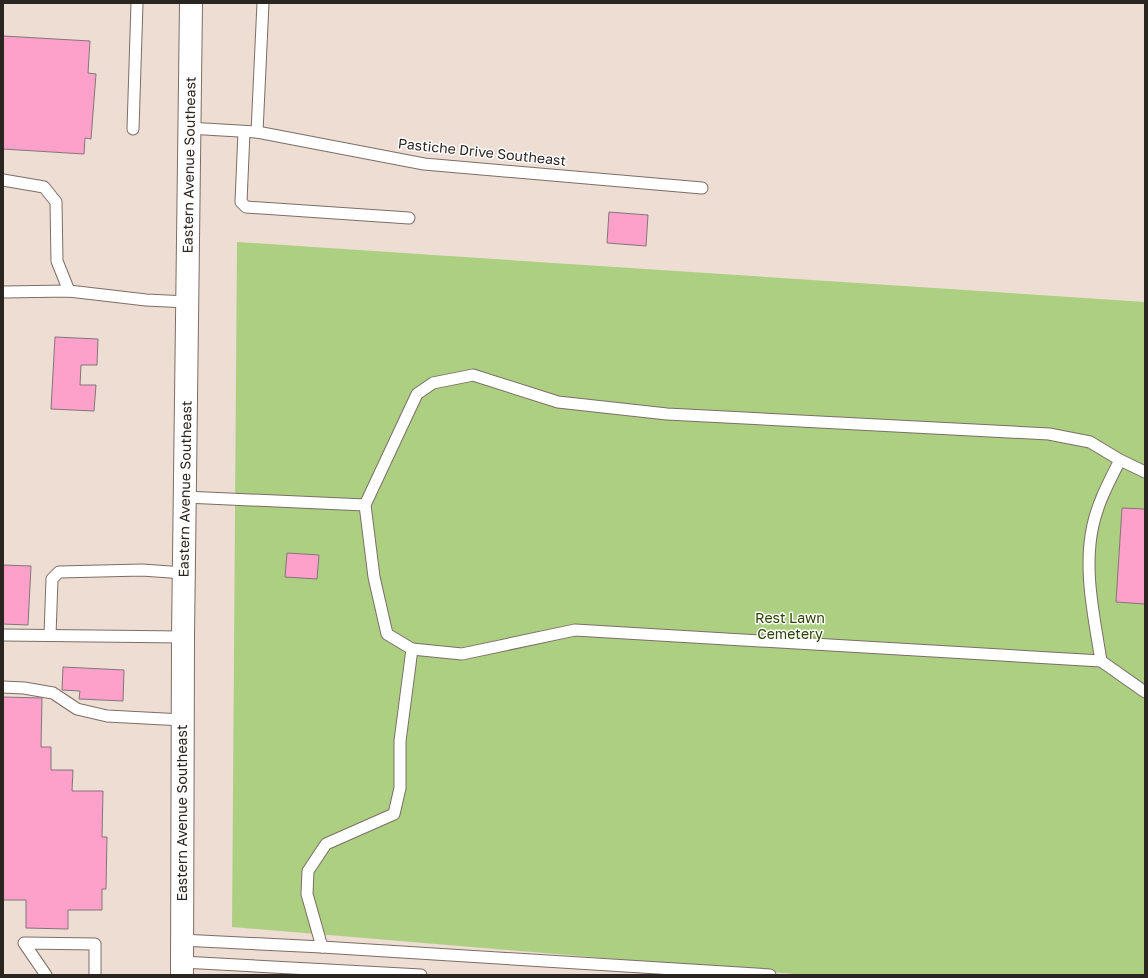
<svg xmlns="http://www.w3.org/2000/svg" width="1148" height="978" viewBox="0 0 1148 978" font-family="'Golos Text',sans-serif">
  <style>
    .green { fill: #accf82 }
    .building { fill: #fea1ca; stroke: #84757b }
    .lines { fill: none; stroke-linecap: round; stroke-linejoin: round }
    .lane-casing { stroke: #7c6e66; stroke-width: 13 }
    .secondary-casing { stroke: #7c6e66; stroke-width: 24 }
    .lane { stroke: #fff; stroke-width: 11 }
    .secondary { stroke: #fff; stroke-width: 22 }
    .labels { text-anchor: middle; stroke-width: 3; stroke-linejoin: round; paint-order: stroke }
    .street-label { font-size: 14px; fill: #2b2521; stroke: #fff }
    .park-label { font-size: 14px; fill: #2a4100; stroke: #fff }
  </style>
  <rect width="100%" height="100%" fill="#edddd3"/>
  <path class="green" d="M237 242 1145 302V975H807L232 927Z"/>
  <g class="building">
    <path d="M3 36 90 41 88 73 96 74 91 139 85 138 84 154 3 149Z"/>
    <path d="M609 212 648 215 646 246 607 243Z"/>
    <path d="M55 337 98 339 97 365H81L80 385H96L94 411 51 409Z"/>
    <path d="M1122 508 1145 509V604L1116 602Z"/>
    <path d="M287 553 319 555 317 579 285 577Z"/>
    <path d="M3 565 31 566 28 625 3 624Z"/>
    <path d="M63 667 124 670 123 701 79 699 80 691 62 690Z"/>
    <path d="M3 697 42 698 41 747H51V770H73L72 791H103L102 837H107L106 889H102V910H68V929L26 928V900H3Z"/>
  </g>
  <g class="lines">
    <g class="lane-casing">
      <g id="lane">
        <path d="M188 128 257 132 424 164 702 188"/>
        <path d="M133 129 137 3"/>
        <path d="M244 132 241 202 246 207 409 218"/>
        <path d="M257 132 263 3"/>
        <path d="M3 180 44 187 56 202 57 261 69 291"/>
        <path d="M3 292 69 291 146 300 188 302"/>
        <path d="M1120 460C1110 480 1098 502 1093 525 1083 569 1094 616 1101 661L1145 692"/>
        <path d="M185 497 365 505"/>
        <path d="M3 635 183 637"/>
        <path d="M50 635 52 579 59 572 142 570 184 573"/>
        <path d="M412 649 462 654 575 630 1101 661"/>
        <path d="M3 687 24 688 53 693 77 709 107 716 183 720"/>
        <path d="M181 940 322 947 770 975"/>
        <path d="M322 947 307 894 308 871 326 844 394 814 400 788V741L412 649 387 634 374 577 365 505 417 394 433 383 473 375 558 402 667 414 1049 434 1090 442 1120 460 1145 472"/>
        <path d="M182 962 421 975"/>
        <path d="M46 975 24 943 95 944V975"/>
      </g>
    </g>
    <g class="secondary-casing">
      <path id="secondary" d="M182 975 183 637 191 3"/>
    </g>
    <use href="#lane" class="lane"/>
    <use href="#secondary" class="secondary"/>
  </g>
  <g class="labels">
    <g class="street-label">
      <text transform="translate(482 152) rotate(6)" y="5">Pastiche Drive Southeast</text>
      <text transform="translate(189 165) rotate(-89)" y="5">Eastern Avenue Southeast</text>
      <text transform="translate(185 489) rotate(-89)" y="5">Eastern Avenue Southeast</text>
      <text transform="translate(182 813) rotate(-90)" y="5">Eastern Avenue Southeast</text>
    </g>
    <g class="park-label">
      <text x="790" y="623">Rest Lawn<tspan x="790" dy="16">Cemetery</tspan></text>
    </g>
  </g>
  <rect width="1148" height="978" fill="none" stroke="#2b2521" stroke-width="8"/>
</svg>
